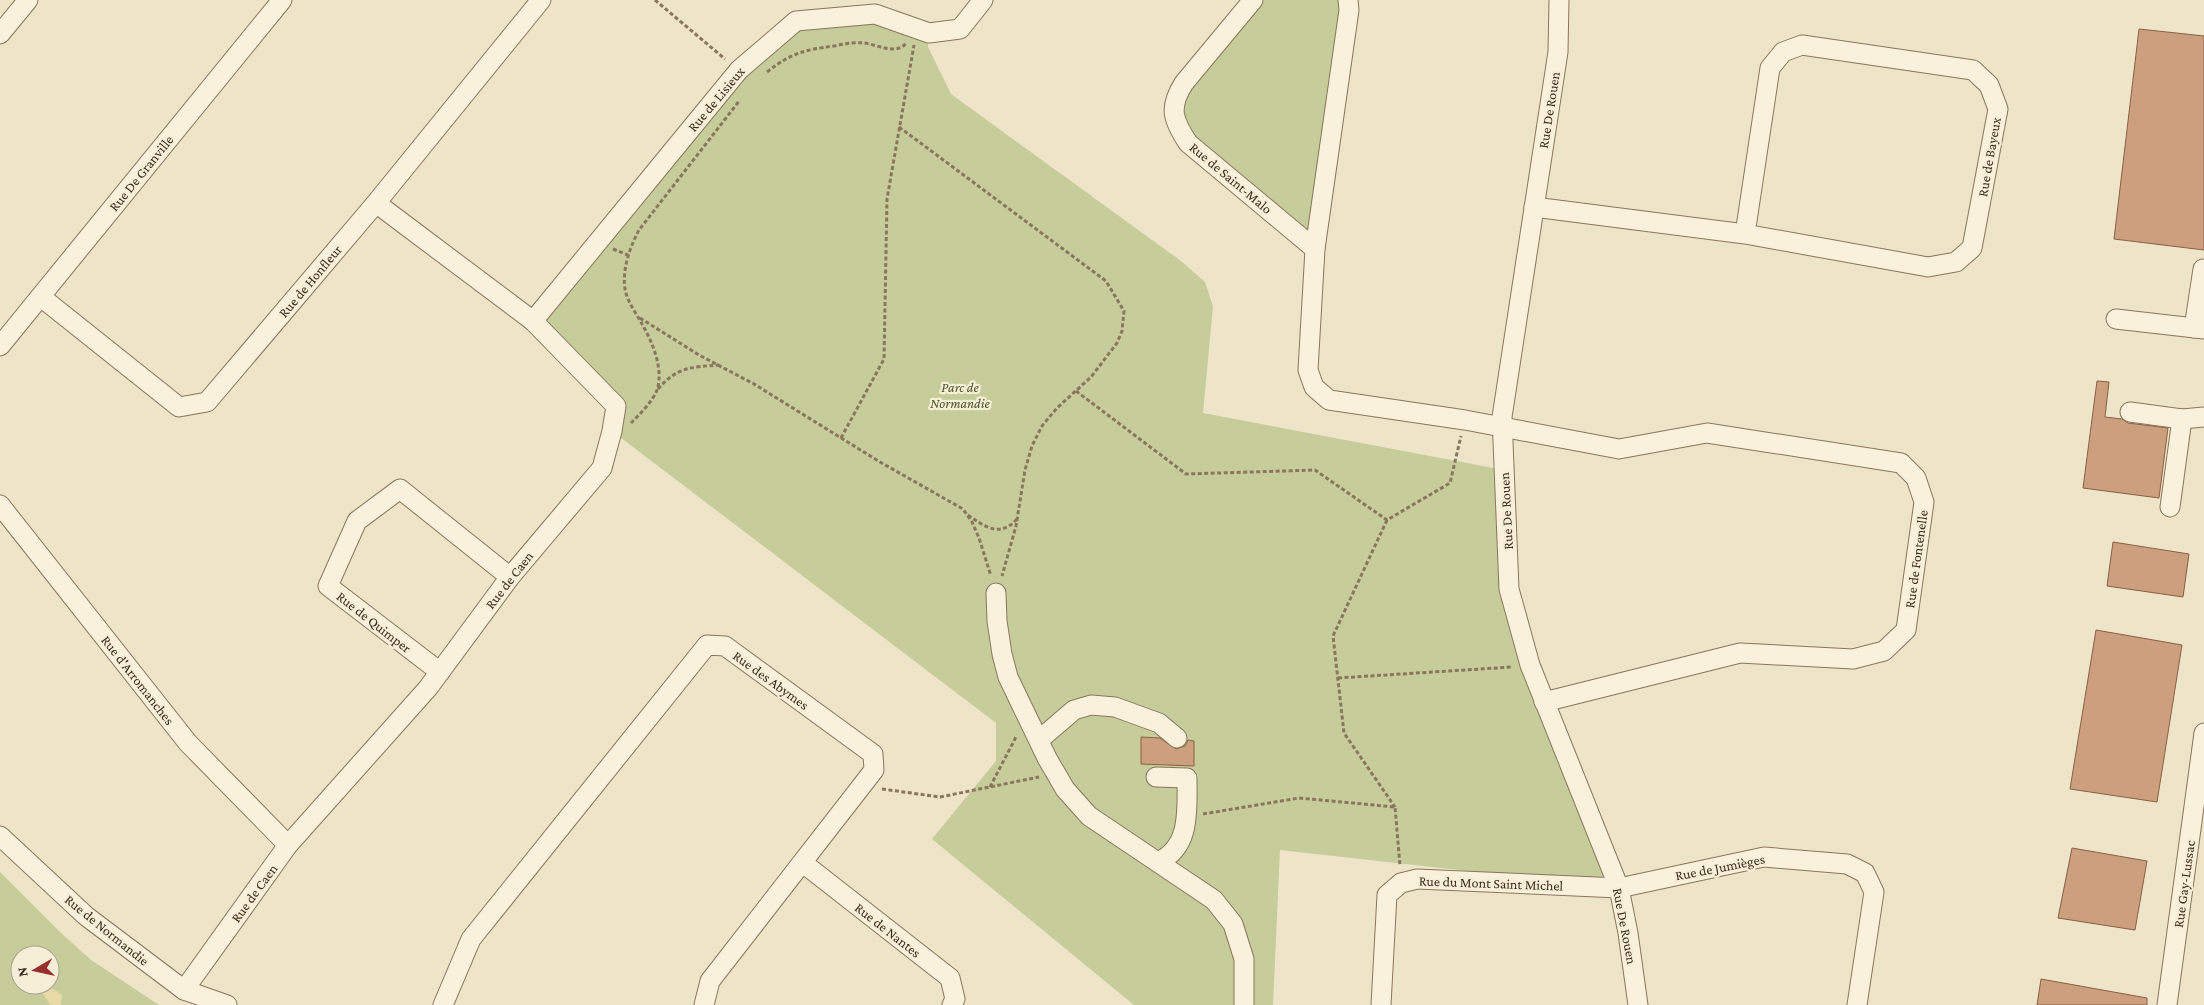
<svg xmlns="http://www.w3.org/2000/svg" width="2204" height="1005" viewBox="0 0 2204 1005" font-family="'Crimson Pro',serif">
  <style>
    .green { fill: #c6cd9b; fill-rule: evenodd }
    .sand { fill: #e9d9a5 }
    .building { fill: #cca07e; stroke: #896043 }
    .lines { fill: none; stroke-linecap: round; stroke-linejoin: round }
    .minor-casing { stroke: #8a765d; stroke-width: 21 }
    .path { stroke: #8a765d; stroke-width: 3; stroke-dasharray: 4 2.5; stroke-linecap: butt }
    .minor { stroke: #f9f1db; stroke-width: 19 }
    .labels { text-anchor: middle; stroke-width: 4.5; stroke-linejoin: round; paint-order: stroke }
    .street-label { font-size: 14px; fill: #3b2e20; stroke: #f6eed7 }
    .park-label { font-size: 14px; font-style: italic; fill: #4a5727; stroke: #f6eed7 }
  </style>
  <rect width="100%" height="100%" fill="#eee4c8"/>
  <g class="green">
    <path d="M1253 0H1348L1315 249 1175 123 1184 83Z"/>
    <path d="M875 14 929 33 928 47 951 94 1181 261 1205 282 1213 306 1203 413 1504 470 1509 589 1619 888 1280 850 1273 1005H1134L932 839 996 761V723L612 431 616 406 533 321 739 70 796 21Z"/>
    <path d="M0 872 60 932 91 960 159 1005H0ZM20 955H50V985H20Z"/>
  </g>
  <path class="sand" d="M49 986 62 995 61 1005H50L42 992Z"/>
  <g class="building">
    <path d="M2139 29 2204 36V250L2114 239Z"/>
    <path d="M2097 381 2109 382 2105 417 2122 419 2128 423 2168 428 2159 498 2083 488Z"/>
    <path d="M2113 542 2189 554 2183 597 2107 586Z"/>
    <path d="M2096 630 2182 645 2157 802 2070 789Z"/>
    <path d="M1141 737 1160 738 1176 749 1185 746 1188 740 1194 741V766L1141 764Z"/>
    <path d="M2072 848 2147 861 2135 930 2058 918Z"/>
    <path d="M2041 979 2147 998V1005H2037Z"/>
  </g>
  <g class="lines">
    <g class="minor-casing">
      <g id="minor">
        <path d="M1253 0 1184 83C1168 108 1173 120 1188 143L1315 249"/>
        <path d="M1348 0 1349 10 1315 249 1308 370 1314 387 1329 400 1465 420 1619 449 1707 433 1901 463 1916 478 1924 502 1906 630 1884 651 1853 659 1740 653 1544 702"/>
        <path d="M1559 0 1558 52 1502 417 1509 589 1530 665 1619 888 1628 933 1638 1005"/>
        <path d="M0 34 28 0"/>
        <path d="M1534 207 1745 234 1928 267 1956 262 1972 248 1998 109 1989 85 1973 70 1802 45 1783 52 1770 68 1745 234"/>
        <path d="M41 297 179 407 207 402 376 203 541 0"/>
        <path d="M2116 319 2204 329"/>
        <path d="M533 321 739 70 796 21 875 14 929 33 960 29 983 0"/>
        <path d="M2194 328 2203 269"/>
        <path d="M0 346 282 0"/>
        <path d="M2130 412 2182 419 2170 507"/>
        <path d="M2182 419 2204 417"/>
        <path d="M0 505 188 743 288 845"/>
        <path d="M996 593 997 621 1002 654 1008 677 1047 758 1065 789 1089 816 1214 900 1233 924 1244 959V1005"/>
        <path d="M440 672 328 586 357 521 400 489 510 577"/>
        <path d="M1039 740 1074 710 1091 705 1115 707 1159 723 1177 738"/>
        <path d="M1156 777 1187 778C1187 810 1191 847 1158 862"/>
        <path d="M0 836 86 916 184 990 227 1005"/>
        <path d="M803 863 950 978 955 999 952 1005"/>
        <path d="M184 990 288 845 428 688 510 577 602 468 612 431 616 406 533 321 376 203"/>
        <path d="M443 1005 471 939 707 645 725 646 873 754 874 770 710 981 704 1005"/>
        <path d="M1381 1005 1387 895 1401 883 1417 879 1619 888 1764 857 1847 864 1865 873 1874 892 1857 1005"/>
        <path d="M2167 1005 2204 733"/>
      </g>
    </g>
    <g class="path">
      <path d="M655 0 725 59"/>
      <path d="M767 72C791 53 804 50 834 46 844 44 854 42 864 43 879 45 897 56 907 42"/>
      <path d="M899 127 1106 281 1124 311 1122 331 1117 343 1091 377 1057 408 1042 426 1032 446 1025 470 1016 526 1002 576"/>
      <path d="M613 249 628 255"/>
      <path d="M640 318 699 355 754 384 880 462 963 509 972 522 979 538 991 576"/>
      <path d="M658 389C677 367 691 367 719 365"/>
      <path d="M1076 391 1186 474 1315 470 1387 520 1450 483 1461 436"/>
      <path d="M631 423C640 414 653 401 657 390 664 369 652 341 642 324 636 313 627 301 625 289 622 269 630 247 639 230L740 100"/>
      <path d="M841 438 884 359 887 199 914 45"/>
      <path d="M968 515C985 527 1000 538 1017 519"/>
      <path d="M1387 520 1333 636 1344 733 1395 807"/>
      <path d="M1338 678 1512 667"/>
      <path d="M990 787 1017 735"/>
      <path d="M882 789 940 797 1039 777"/>
      <path d="M1203 814 1299 798 1395 807 1400 866"/>
    </g>
    <use href="#minor" class="minor"/>
  </g>
  <g class="labels">
    <g class="street-label">
      <text transform="translate(716 99) rotate(-50)" y="5">Rue de Lisieux</text>
      <text transform="translate(1549 110) rotate(-81)" y="5">Rue De Rouen</text>
      <text transform="translate(1989 157) rotate(-80)" y="5">Rue de Bayeux</text>
      <text transform="translate(141 173) rotate(-51)" y="5">Rue De Granville</text>
      <text transform="translate(1231 178) rotate(40)" y="5">Rue de Saint-Malo</text>
      <text transform="translate(310 281) rotate(-50)" y="5">Rue de Honfleur</text>
      <text transform="translate(1506 511) rotate(-93)" y="5">Rue De Rouen</text>
      <text transform="translate(1916 559) rotate(-82)" y="5">Rue de Fontenelle</text>
      <text transform="translate(509 580) rotate(-52)" y="5">Rue de Caen</text>
      <text transform="translate(374 622) rotate(38)" y="5">Rue de Quimper</text>
      <text transform="translate(138 680) rotate(52)" y="5">Rue d'Arromanches</text>
      <text transform="translate(771 680) rotate(36)" y="5">Rue des Abymes</text>
      <text transform="translate(1720 867) rotate(-11)" y="5">Rue de Jumièges</text>
      <text transform="translate(1491 883) rotate(2)" y="5">Rue du Mont Saint Michel</text>
      <text transform="translate(2184 884) rotate(-82)" y="5">Rue Gay-Lussac</text>
      <text transform="translate(254 893) rotate(-54)" y="5">Rue de Caen</text>
      <text transform="translate(1625 926) rotate(79)" y="5">Rue De Rouen</text>
      <text transform="translate(107 930) rotate(39)" y="5">Rue de Normandie</text>
      <text transform="translate(888 930) rotate(38)" y="5">Rue de Nantes</text>
    </g>
    <g class="park-label">
      <text x="960" y="392">Parc de<tspan x="960" dy="16">Normandie</tspan></text>
    </g>
  </g>
  <g transform="translate(35 970) rotate(261)"><circle r="24" fill="#f6eed7" stroke="#aba18e"/>
  <path d="M0-4L9 19L0 12L-9 19Z" fill="#992f2d"/>
  <text y="-8" font-size="14" font-weight="bold" text-anchor="middle" fill="#3b2e20">N</text>
  </g>
</svg>
